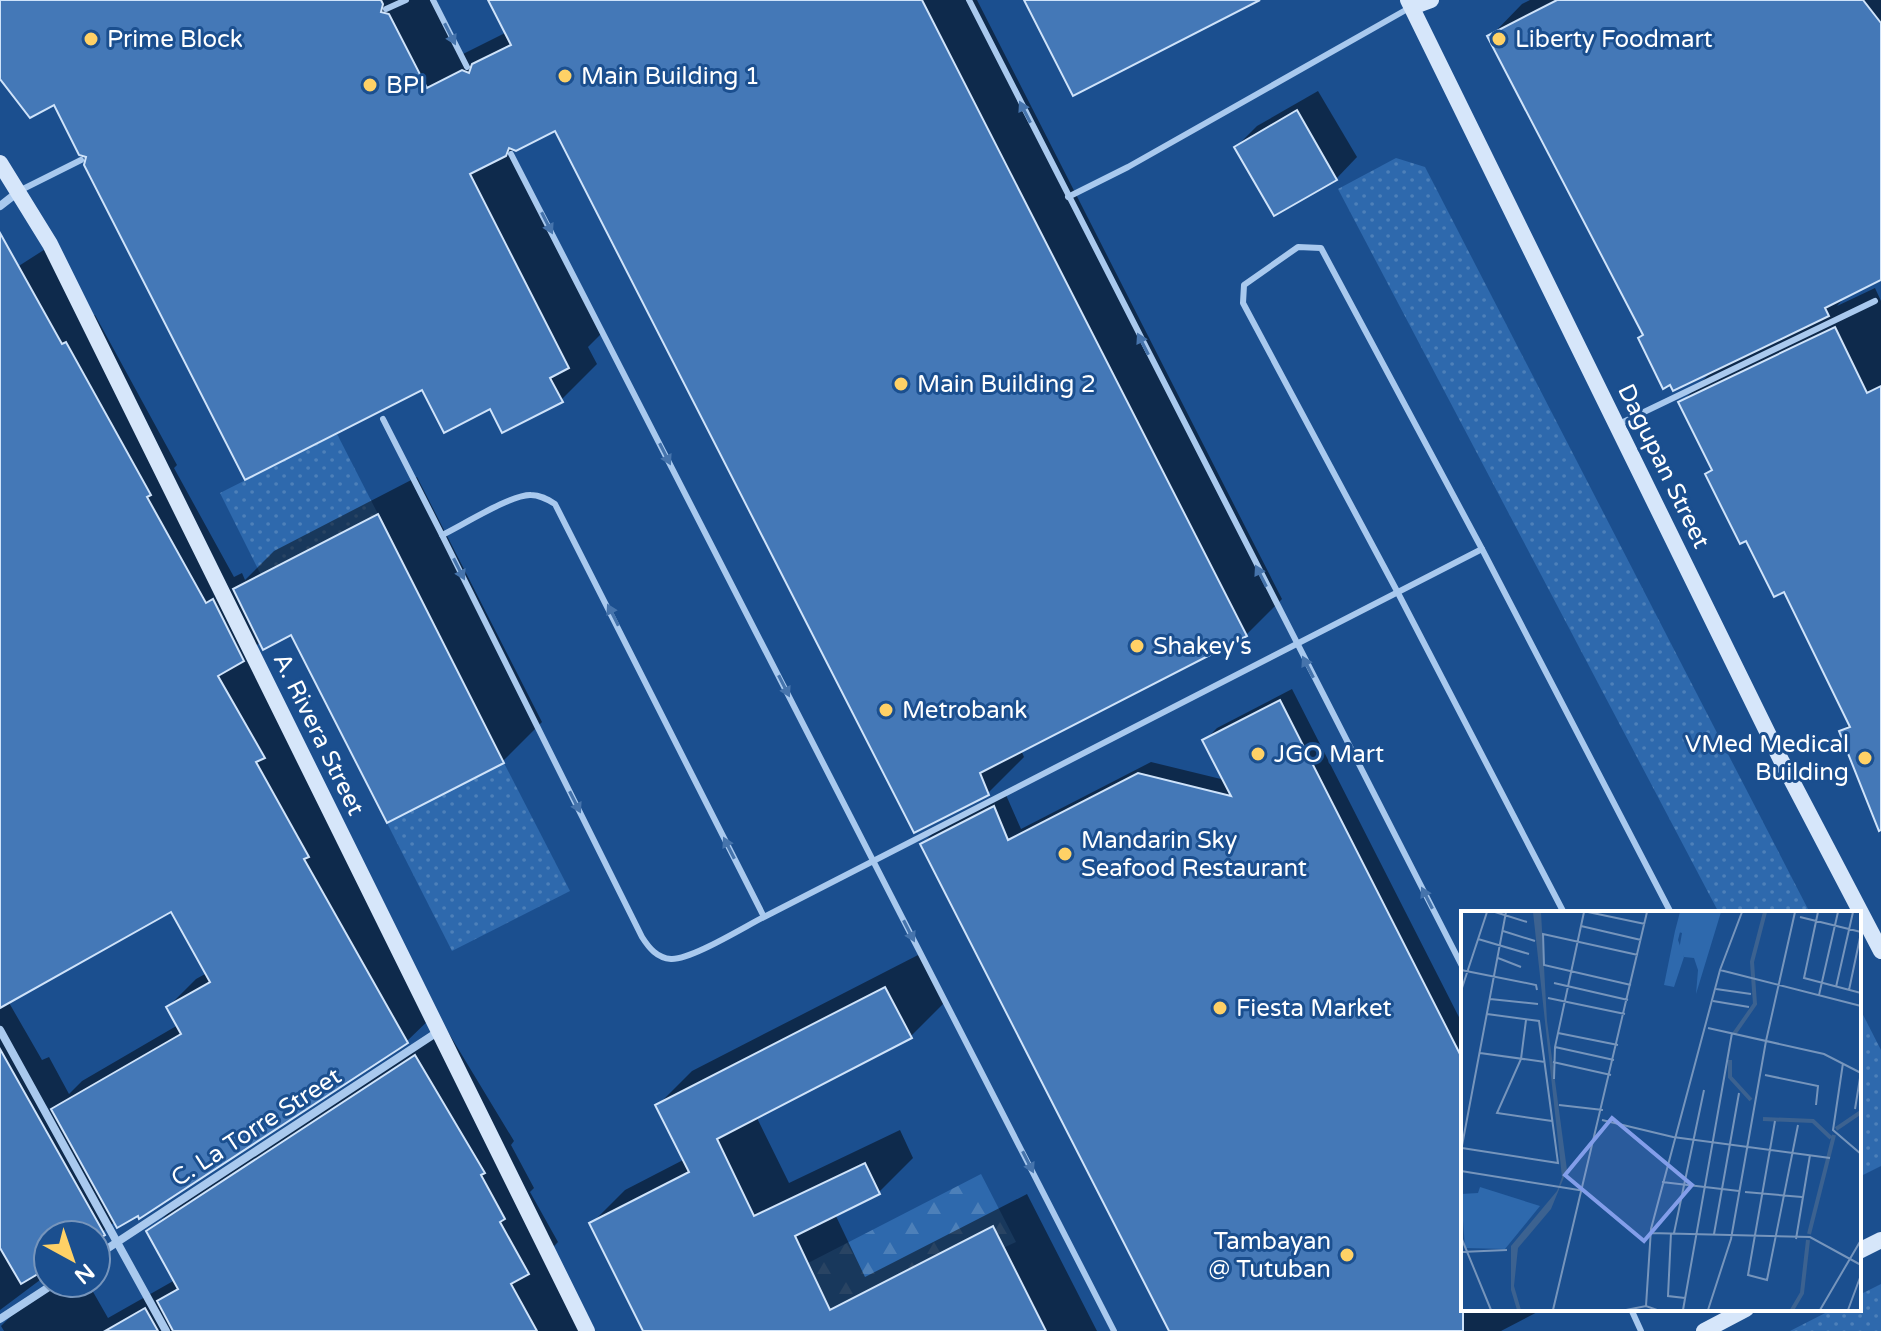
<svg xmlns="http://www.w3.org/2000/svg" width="1881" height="1331" viewBox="0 0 1881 1331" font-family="'Varela Round',sans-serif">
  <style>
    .grass { fill: url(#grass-dots) }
    .forest { fill: url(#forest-firs) }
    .shadow { fill: #0007; fill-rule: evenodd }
    .building { fill: #4478b7; stroke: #cfe3fa; stroke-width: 2 }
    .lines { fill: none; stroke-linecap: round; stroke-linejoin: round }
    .lane { stroke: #a9c9ee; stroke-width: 6 }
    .street { stroke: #a9c9ee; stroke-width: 8 }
    .secondary { stroke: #d6e6fa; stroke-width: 16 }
    .oneway { fill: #4674ac }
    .poi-dot { fill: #ffd166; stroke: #1b4f8f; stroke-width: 3 }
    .labels { text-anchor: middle; stroke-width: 6; stroke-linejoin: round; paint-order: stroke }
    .poi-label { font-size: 24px; fill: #fff; stroke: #1b4f8f; text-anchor: start }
    .street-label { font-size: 24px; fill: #fff; stroke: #1b4f8f }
    .inset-river { fill: none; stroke: #3c6290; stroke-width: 4 }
    .inset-road { fill: none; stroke: #7695bc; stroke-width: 2 }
    .view { fill: #839eea; fill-opacity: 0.15; stroke: #839eea; stroke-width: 4 }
    .inset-edge { fill: none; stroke: #fff; stroke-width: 4 }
  </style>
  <defs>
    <pattern id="grass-dots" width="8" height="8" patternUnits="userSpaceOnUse" patternTransform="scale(2)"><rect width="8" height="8" fill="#2e69ad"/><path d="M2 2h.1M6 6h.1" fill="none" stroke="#4d80b9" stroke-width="1.8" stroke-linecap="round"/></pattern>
    <pattern id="forest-firs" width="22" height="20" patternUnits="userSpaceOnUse" patternTransform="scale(2)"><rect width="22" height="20" fill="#2e69ad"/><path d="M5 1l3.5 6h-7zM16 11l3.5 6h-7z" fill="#4d80b9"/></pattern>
  </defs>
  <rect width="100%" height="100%" fill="#1b4f8f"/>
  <g class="grass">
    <path d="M1396 158 1425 167 1810 913H1719L1338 189Z"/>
    <path d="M337 434 378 514 261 575 220 493Z"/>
    <path d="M504 763 570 891 452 951 387 823Z"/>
    <path d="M1859 1007 1881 1050V1166L1859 1177Z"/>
    <path d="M1881 1284V1331H1790L1833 1309H1859V1295Z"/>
  </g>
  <path class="forest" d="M981 1174 1016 1242 1003 1248 992 1227 789 1331H676Z"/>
  <g class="shadow">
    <path d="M0 0H435L463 54 507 32 491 0H977L1282 599 1246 635 1021 750 1024 757 988 793 556 128 510 147 604 331 588 347 597 364 561 400 491 406 423 387 88 155 55 102 0 76Z"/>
    <path d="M1530 0H1881V278L1848 294 1837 306 1875 288 1881 301V782L1842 732 1850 723 1785 590 1747 538 1708 474 1713 469 1681 403 1712 371 1645 334 1490 37 1522 4Z"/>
    <path d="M1318 91 1357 157 1336 179 1236 147 1257 126Z"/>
    <path d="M50 246 91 317 95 315 177 465 174 468 234 577 242 573 245 580 274 551 417 477 542 722 503 761 292 632 261 641 249 653 435 1014 406 1042 138 1213 116 1221 96 1237V1235H48V1274L0 1310V278ZM171 910 207 973 196 979 168 1007 178 1025 82 1081 69 1094 49 1057 42 1060 8 1001Z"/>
    <path d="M1292 689 1463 1025V1309H1543L1501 1331H1171L922 844 934 832 1006 795 1021 829 1151 762 1225 780 1205 740 1217 728Z"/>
    <path d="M920 954 945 1002 911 1036 756 1116 789 1183 900 1130 913 1158 879 1192 835 1214 865 1277 1027 1194 1097 1331H645L591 1224 625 1190 685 1159 658 1105 692 1071Z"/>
    <path d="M445 1027 514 1141 511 1145 534 1188 530 1192 558 1242 543 1258 584 1331H4L1 1326 31 1296 55 1283H88L108 1318 175 1280 149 1232 179 1202Z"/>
  </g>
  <g class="building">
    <path d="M0 0H381L383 4 381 12 389 14 427 88 462 70 469 73 472 64 511 45 488 0H922L1247 636 980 773 989 795 914 833 555 131 516 151 509 148 506 156 470 174 569 368 550 378 563 402 502 433 490 409 444 433 422 390 245 480 84 165 86 157 79 155 54 105 30 118 0 79Z"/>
    <path d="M1024 0H1260L1073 96Z"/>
    <path d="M1557 0H1863L1881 23V280L1825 308 1829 316 1673 391 1670 385 1663 389 1638 338 1643 335 1487 36Z"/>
    <path d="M1297 110 1337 180 1274 216 1234 147Z"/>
    <path d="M0 233 62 344 66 342 151 495 147 497 206 603 213 599 244 661 218 676 265 758 256 762 309 857 304 859 408 1043 139 1219 138 1216 117 1228 51 1109 181 1034 166 1007 210 982 171 912 0 1008Z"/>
    <path d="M1835 327 1867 393 1881 386V830L1879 831 1839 731 1850 727 1784 592 1774 597 1746 541 1740 544 1705 474 1712 470 1678 402Z"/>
    <path d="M378 514 504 763 387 823 291 635 263 650 233 589Z"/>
    <path d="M1280 700 1463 1060V1331H1169L920 844 994 806 1008 840 1138 773 1231 796 1202 740Z"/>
    <path d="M885 987 912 1038 717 1139 754 1216 865 1163 880 1194 795 1236 830 1310 993 1226 1046 1331H643L589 1223 689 1172 655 1105Z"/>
    <path d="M0 1049 105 1235 96 1240V1235H48V1268L21 1284 0 1248Z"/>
    <path d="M415 1055 485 1173 481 1175 505 1219 500 1222 529 1274 511 1284 537 1331H173L157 1301 178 1289 146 1231Z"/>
    <path d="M145 1308 158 1331H105Z"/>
  </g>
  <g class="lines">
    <g class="lane">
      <path d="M433 0 467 67"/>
      <path d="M969 0 1463 968"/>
      <path d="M386 9 406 0"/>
      <path d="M511 154 1114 1331"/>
      <path d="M19 191 81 160"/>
      <path d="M1068 197 1128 167 1411 7"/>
      <path d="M383 419 442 535"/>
      <path d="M1617 425 1875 301"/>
      <path d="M1564 913 1398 593 1243 303 1244 285 1298 247 1321 248 1482 549 1671 913"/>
      <path d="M764 917 555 504C547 499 540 495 531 495 512 494 461 526 442 535L642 937C649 948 657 958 671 959 691 960 744 927 764 917L1482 549"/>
      <path d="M1631 1309 1641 1331"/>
    </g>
    <g class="street">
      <path d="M0 206 18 192"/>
      <path d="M0 1030 166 1331"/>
      <path d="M96 1256 439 1031"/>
      <path d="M0 1319 55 1283"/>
    </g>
    <g class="secondary">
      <path d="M1408 0 1782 762 1881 951"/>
      <path d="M1412 7 1431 0"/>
      <path d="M0 163 50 244 587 1331"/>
      <path d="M1859 1251 1881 1240"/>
      <path d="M1704 1331 1746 1309"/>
    </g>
  </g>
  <defs><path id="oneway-solid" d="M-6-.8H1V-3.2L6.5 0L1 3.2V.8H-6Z" transform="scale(2)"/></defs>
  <g class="oneway">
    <use href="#oneway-solid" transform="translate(450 34) rotate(63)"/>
    <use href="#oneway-solid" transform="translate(1025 112) rotate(-117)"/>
    <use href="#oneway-solid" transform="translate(547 223) rotate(63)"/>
    <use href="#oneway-solid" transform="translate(1143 344) rotate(-117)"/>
    <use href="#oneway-solid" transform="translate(665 454) rotate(63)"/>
    <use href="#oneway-solid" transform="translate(459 569) rotate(63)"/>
    <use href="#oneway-solid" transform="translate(1261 576) rotate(-117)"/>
    <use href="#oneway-solid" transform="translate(613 615) rotate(-117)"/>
    <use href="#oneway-solid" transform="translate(1308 667) rotate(-117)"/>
    <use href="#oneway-solid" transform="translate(784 686) rotate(63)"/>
    <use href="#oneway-solid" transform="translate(575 802) rotate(63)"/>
    <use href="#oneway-solid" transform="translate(729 848) rotate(-117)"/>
    <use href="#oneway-solid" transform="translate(1427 898) rotate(-117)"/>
    <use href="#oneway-solid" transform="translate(909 931) rotate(63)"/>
    <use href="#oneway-solid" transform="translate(1028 1162) rotate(63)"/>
  </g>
  <g class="poi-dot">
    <circle cx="91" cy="39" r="8"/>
    <circle cx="1499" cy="39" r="8"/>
    <circle cx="565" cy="76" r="8"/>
    <circle cx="370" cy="85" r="8"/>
    <circle cx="901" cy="384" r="8"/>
    <circle cx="1137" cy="646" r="8"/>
    <circle cx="886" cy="710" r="8"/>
    <circle cx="1258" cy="754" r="8"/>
    <circle cx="1865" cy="758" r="8"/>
    <circle cx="1065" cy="854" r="8"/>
    <circle cx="1220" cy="1008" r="8"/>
    <circle cx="1347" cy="1255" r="8"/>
  </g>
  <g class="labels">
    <g class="poi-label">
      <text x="107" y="47">Prime Block</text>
      <text x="1515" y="47">Liberty Foodmart</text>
      <text x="581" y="84">Main Building 1</text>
      <text x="386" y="93">BPI</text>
      <text x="917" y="392">Main Building 2</text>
      <text x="1153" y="654">Shakey's</text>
      <text x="902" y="718">Metrobank</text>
      <text x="1849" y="752" text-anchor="end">VMed Medical<tspan x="1849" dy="28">Building</tspan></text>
      <text x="1274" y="762">JGO Mart</text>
      <text x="1081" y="848">Mandarin Sky<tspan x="1081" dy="28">Seafood Restaurant</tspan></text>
      <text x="1236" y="1016">Fiesta Market</text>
      <text x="1331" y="1249" text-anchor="end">Tambayan<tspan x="1331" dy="28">@ Tutuban</tspan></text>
    </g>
    <g class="street-label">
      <text transform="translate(1664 466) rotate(64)" y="8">Dagupan Street</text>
      <text transform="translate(319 734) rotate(64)" y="8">A. Rivera Street</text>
      <text transform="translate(256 1127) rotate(-33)" y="8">C. La Torre Street</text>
    </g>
  </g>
  <g transform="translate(1461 911)">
    <rect width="400" height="400" fill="#1b4f8f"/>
    <path d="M219 1H260L235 83 237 59 233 47 223 46 218 39 221 22 214 20ZM19 276 79 295 44 338 4 337 0 283 17 282Z" fill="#2e69ad"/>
    <path d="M220 17 217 29 223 46 213 76 203 74 214 20Z" fill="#2e69ad"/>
    <path d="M72 1H80L86 110 106 259 90 298 57 337 53 375 60 399H56L50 379V335L96 280 101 266Z" fill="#3c6290"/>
    <path class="inset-river" d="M273 123 294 93 291 51 304 1M269 149V166L290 189M302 208 352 210 370 227M375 218 400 201M348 323 373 224M331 399 341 382 347 329"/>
    <path class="inset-road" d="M34 1 66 11M127 1 184 13M357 1 343 67 400 82M339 6 400 21M120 15 180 29M42 20 74 30M17 28 68 43M37 47 60 56M0 59 75 74 76 79M259 59 400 95M93 72 167 89M170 74 83 54 82 23 177 44M375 76 392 1M255 78 290 83M388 79 400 22M0 80 26 1M358 84 377 1M87 87 164 103M29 88 77 93M252 90 288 96M65 109 60 148 36 202 91 210M247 117 363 143 400 162M97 122 157 134M94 136 153 149M19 142 84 151M92 151 150 164M382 152 372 219 400 243M304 164 357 175 355 194M93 168 94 136 123 1M98 194 142 199M394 198 400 161M141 209 212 226 369 247M314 210 287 364 306 369 337 214M1 237 97 252 78 110 26 103M0 240 45 1M0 260 124 280M201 271 278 280M284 281 341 286M189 322 349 326 400 354M210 322 207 385 224 387M213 322 243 179M253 323 278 182M0 326 30 399M335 328 349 244M0 341 46 339M185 395 190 318 259 59 281 1M92 399 186 1M165 399 185 395 196 399M222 399 271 122M247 399 270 328 305 130 334 1M359 399 400 329M387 399 400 364"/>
    <path class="view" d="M151 207 231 274 183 330 104 264Z"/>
    <rect width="400" height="400" class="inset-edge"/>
  </g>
  <g transform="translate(72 1259) rotate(140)"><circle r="38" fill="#1b4f8f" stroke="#7695bc" stroke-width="2"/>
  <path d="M0-6L14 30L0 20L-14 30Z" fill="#ffd166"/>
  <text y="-12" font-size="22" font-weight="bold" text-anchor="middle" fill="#ffffff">N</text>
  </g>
</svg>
